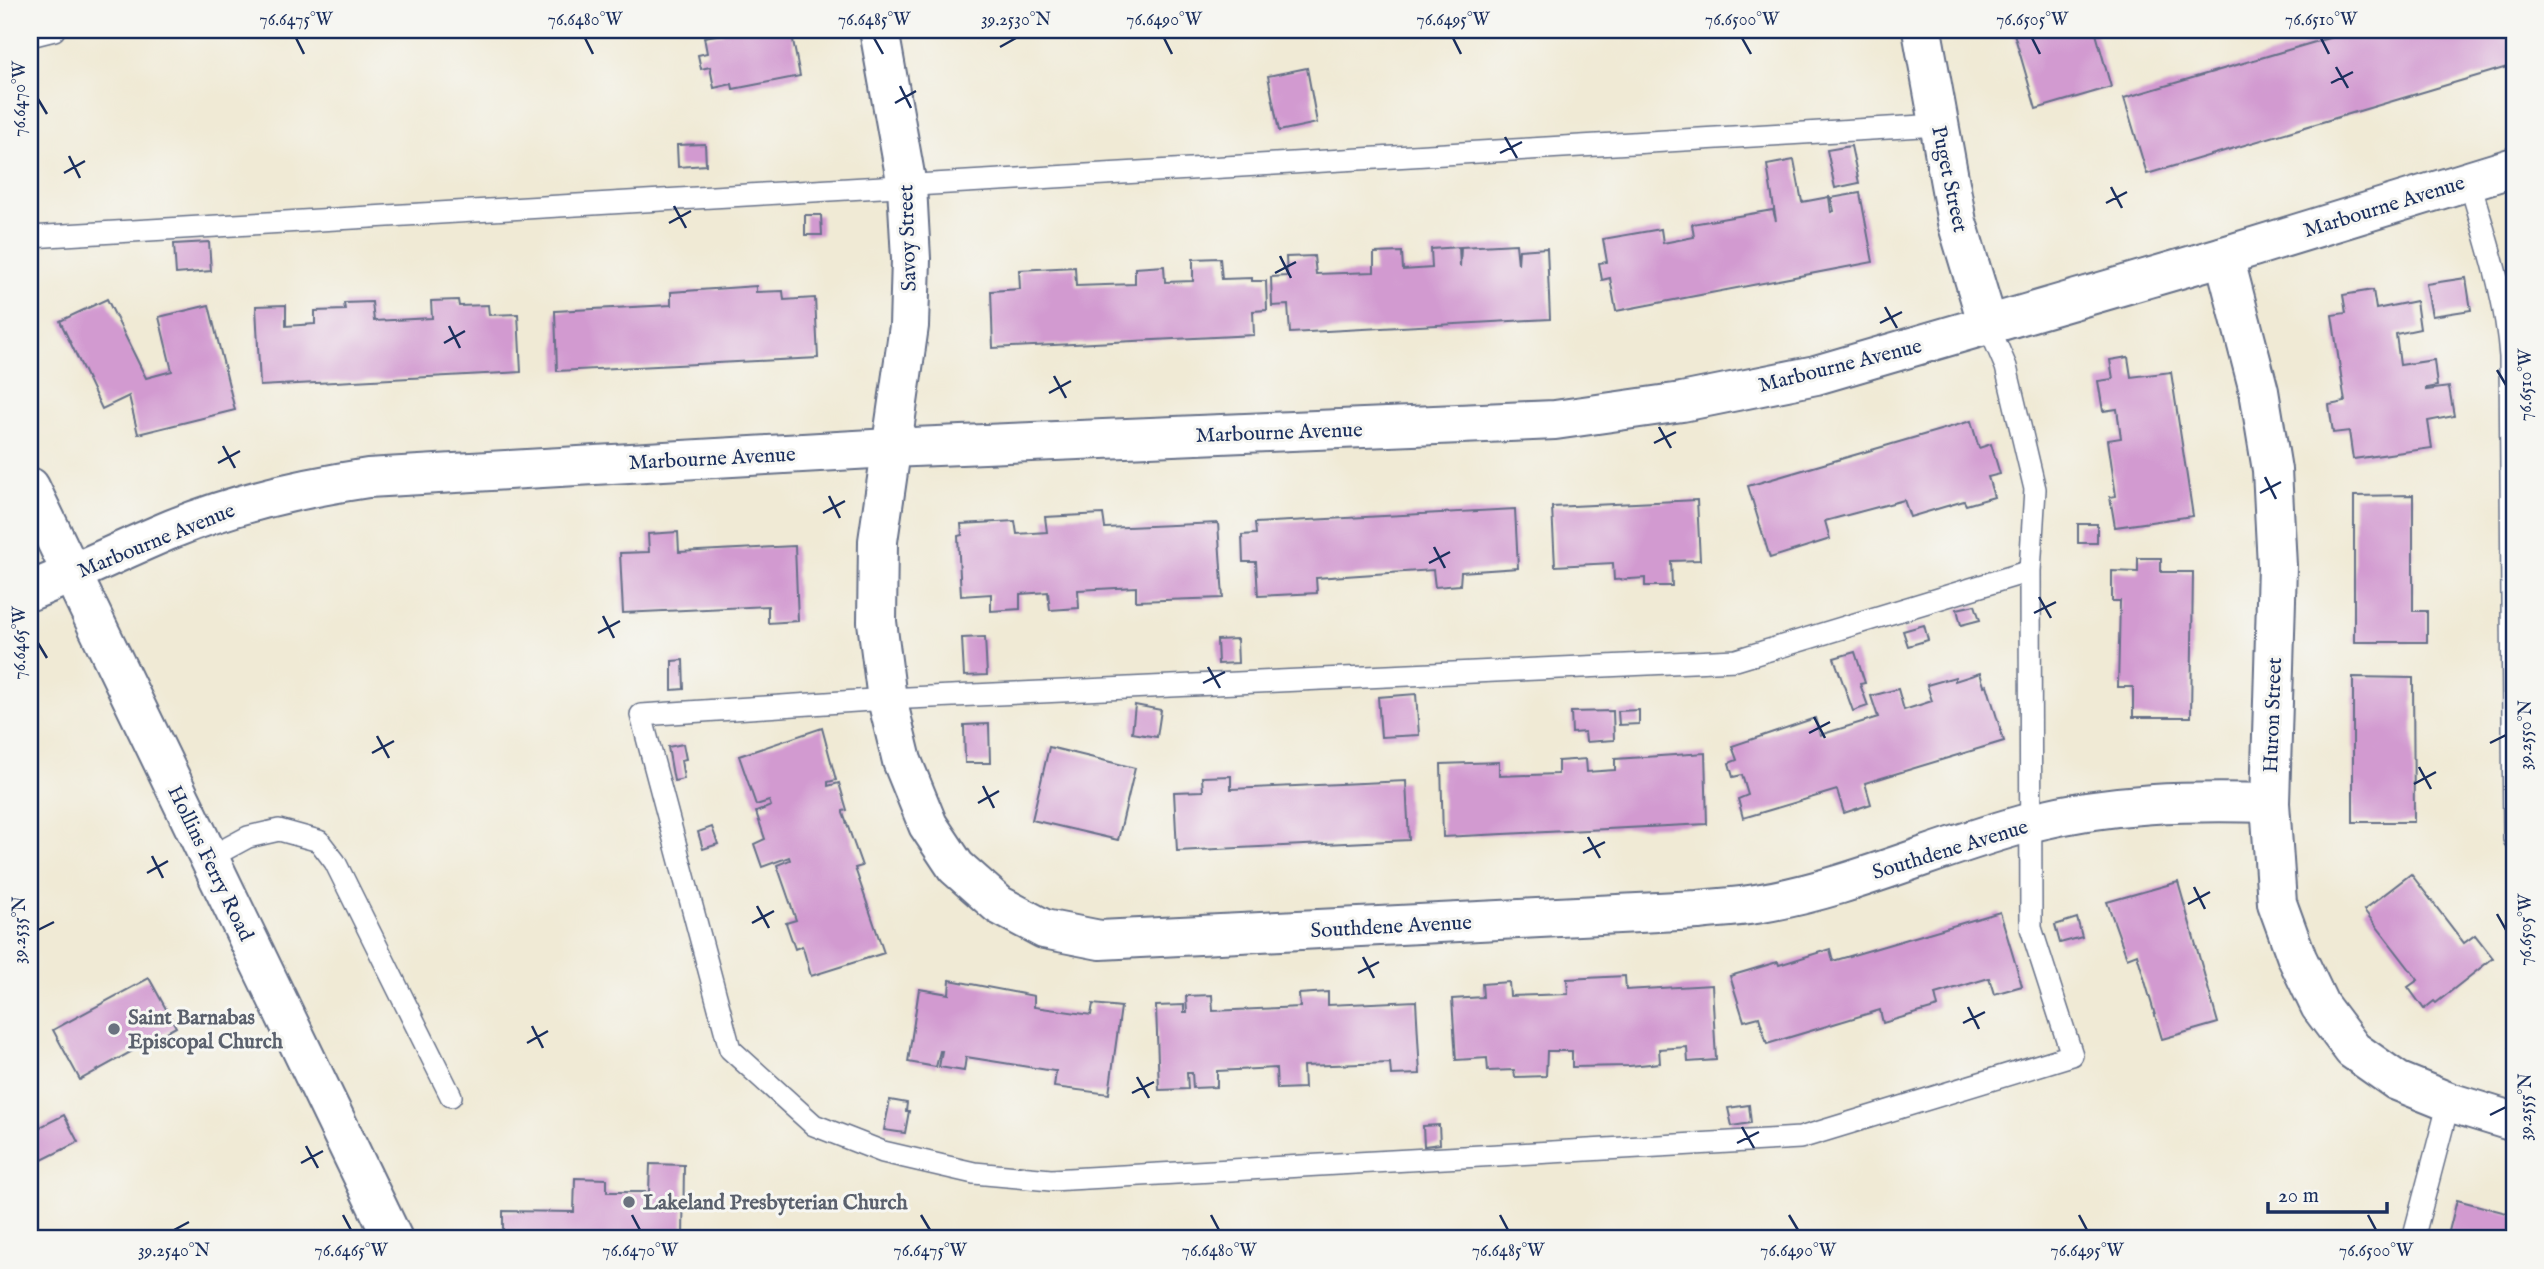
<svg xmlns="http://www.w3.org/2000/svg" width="2544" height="1269" viewBox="0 0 2544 1269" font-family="'IM FELL English',serif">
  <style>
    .building { fill: #d29ad0 }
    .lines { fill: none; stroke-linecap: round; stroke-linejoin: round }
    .lane-casing { stroke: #667088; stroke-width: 24 }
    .street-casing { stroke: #667088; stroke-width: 42 }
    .secondary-casing { stroke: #667088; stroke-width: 42 }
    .lane { stroke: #fff; stroke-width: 21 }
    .street { stroke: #fff; stroke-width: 38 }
    .secondary { stroke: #fff; stroke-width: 38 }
    .ticks { fill: none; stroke: #1b2f5e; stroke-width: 2.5 }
    .worship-dot { fill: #6b7280; stroke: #f6f6f2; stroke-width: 2.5 }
    .labels { text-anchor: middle; stroke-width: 6; stroke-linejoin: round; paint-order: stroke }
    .street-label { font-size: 21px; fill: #1b2f5e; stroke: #f6f6f2 }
    .worship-label { font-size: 21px; font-weight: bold; fill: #5b616d; stroke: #f6f6f2; text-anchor: start }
    .neatline { fill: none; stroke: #1b2f5e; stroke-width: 2.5 }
    .ticks-label { font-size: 18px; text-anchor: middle; fill: #1b2f5e }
  </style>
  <rect width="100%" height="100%" fill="#f6f6f2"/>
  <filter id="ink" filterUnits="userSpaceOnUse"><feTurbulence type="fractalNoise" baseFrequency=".0143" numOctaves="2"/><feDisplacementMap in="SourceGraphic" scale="14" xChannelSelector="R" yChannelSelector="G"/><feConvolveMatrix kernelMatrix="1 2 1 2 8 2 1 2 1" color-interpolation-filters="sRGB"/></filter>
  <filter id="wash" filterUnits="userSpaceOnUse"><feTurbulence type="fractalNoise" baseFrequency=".00686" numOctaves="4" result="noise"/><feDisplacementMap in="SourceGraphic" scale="28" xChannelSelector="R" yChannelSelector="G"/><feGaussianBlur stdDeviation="1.57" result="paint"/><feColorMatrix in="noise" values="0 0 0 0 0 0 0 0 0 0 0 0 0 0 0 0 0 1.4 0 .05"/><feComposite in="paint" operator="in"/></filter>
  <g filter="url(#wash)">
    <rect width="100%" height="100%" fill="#f0ead5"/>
    <g id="blocks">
      <g class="building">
        <path d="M722 30H791L800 76 733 89 732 84 714 88 710 67 701 69 698 55 707 53 704 37 723 34Z"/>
        <path d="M2013 30H2095L2111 87 2036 109Z"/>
        <path d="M2356 30H2514V65L2147 174 2124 98Z"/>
        <path d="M1307 68 1317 123 1279 131 1268 76Z"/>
        <path d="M705 144 706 165 678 167 677 145Z"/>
        <path d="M1851 146 1859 183 1835 188 1827 150Z"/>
        <path d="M1794 160 1802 202 1829 197 1831 212 1834 211 1831 198 1860 193 1873 262 1616 311 1610 278 1602 280 1599 263 1607 262 1603 239 1661 229 1663 243 1694 237 1692 224 1773 210 1776 221 1767 165Z"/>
        <path d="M805 215H821L822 235H805Z"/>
        <path d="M209 242 211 271 176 274 174 244Z"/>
        <path d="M1516 244 1518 264 1519 250 1547 248 1550 319 1290 333 1288 305 1272 306 1271 277 1287 276 1286 257 1314 256 1316 274 1374 272V253L1402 252 1403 270 1432 268 1431 249 1459 247 1460 267 1461 247Z"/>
        <path d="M1220 258 1222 279 1252 278V281H1266L1267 310 1253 311 1254 335 993 348 991 291 1020 289 1019 270 1075 267 1076 286 1135 284V268L1164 266 1165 282 1193 281V259Z"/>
        <path d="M2466 278 2471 310 2432 316 2426 284Z"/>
        <path d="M756 286V292L783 291 784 300 815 298 818 358 557 371 555 311 671 305V292Z"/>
        <path d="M2373 290 2376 309 2416 301 2420 329 2396 334 2400 365 2434 360 2437 386 2426 388V390L2449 387 2454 416 2428 421 2432 448 2353 459 2349 431 2333 433 2329 405 2345 402 2332 315 2346 313 2343 295Z"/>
        <path d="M107 299 146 378 172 371 159 317 209 305 235 410 138 434 129 396 102 409 60 321Z"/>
        <path d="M458 300 459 306 488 305 489 315 518 314 521 372 260 386 256 306 286 305V326L315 324V311L345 310 344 303 372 302 374 321 432 318 431 301Z"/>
        <path d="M2128 357 2131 377 2171 372 2193 516 2115 527 2110 497 2116 496 2108 440 2121 438 2117 409 2103 411 2098 381 2113 379 2110 360Z"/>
        <path d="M1971 421 1979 448 1991 444 2000 474 1988 477 1994 497 1966 505 1964 501 1910 517 1904 500 1825 521 1830 539 1770 558 1748 486Z"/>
        <path d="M2413 495V611H2427V642H2354V496Z"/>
        <path d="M1697 500 1700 560 1671 561 1672 586H1645V578L1614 580 1613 563 1555 566 1552 507Z"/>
        <path d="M1515 509 1518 568 1461 572 1460 585 1435 587 1433 570 1316 578 1317 593 1258 596 1256 562H1243L1242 535 1256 534 1255 523Z"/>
        <path d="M1103 514 1105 528 1218 523 1223 598 1136 601V587L1078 590 1079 608 1050 610 1048 592 1020 594V609L991 611V594L961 596 958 536 962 535 961 524 1015 521 1017 534 1047 532 1045 517Z"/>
        <rect x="2078" y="524" width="19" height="19"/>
        <path d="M678 532 679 552 795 546 798 621 768 623V606L623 613 620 553 649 552 648 534Z"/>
        <path d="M2138 558H2161V572H2193L2191 717H2133V687H2118L2120 601H2112V571L2138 572Z"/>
        <path d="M1975 605 1980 620 1961 625 1957 609Z"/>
        <path d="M1924 625 1928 640 1908 646 1903 631Z"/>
        <path d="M985 637 987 675 964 676 962 638Z"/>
        <path d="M1237 639 1238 663 1218 664 1217 640Z"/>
        <path d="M1855 652 1865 683 1860 684 1868 706 1853 711 1834 658Z"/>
        <path d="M683 660 684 689 672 690V661Z"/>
        <path d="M1980 673 1984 686 1987 685 2004 741 1865 783 1871 804 1844 813 1837 790 1743 818 1738 799 1748 795 1742 775 1733 777 1729 763 1737 760 1732 746 1815 718 1820 735 1878 717 1871 696 1898 689 1904 710 1932 701 1927 685 1955 677V681Z"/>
        <path d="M2353 677 2413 678 2414 822H2353Z"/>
        <path d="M1416 694 1419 735 1381 737 1378 697Z"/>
        <path d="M1135 705 1161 710 1157 737 1132 733Z"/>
        <path d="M1639 710V724L1619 725 1618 711Z"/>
        <path d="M1613 711 1614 740 1586 742 1585 732 1572 733 1571 712Z"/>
        <path d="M989 724 990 763H965L964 725Z"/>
        <path d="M822 728 836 780 828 782V786L839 783 847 810 843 811V813L862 866 855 868 884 953 811 976 803 948 802 946 795 949 786 923 796 920 777 865 790 860 789 857 762 867 754 844 765 839 756 812 771 806 769 801 756 805 739 756Z"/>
        <path d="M683 744 686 759 681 760 684 779 674 781 668 747Z"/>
        <path d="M1049 747 1135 768 1118 840 1032 820Z"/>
        <path d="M1705 753 1707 824 1443 837 1441 764 1499 762V776L1558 774V761L1586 759 1587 772 1615 770V759Z"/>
        <path d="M1231 776V789L1406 781 1409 840 1177 851 1174 792 1203 791 1202 777Z"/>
        <path d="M712 827 718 844 703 849 698 832Z"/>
        <path d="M2411 874 2464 943 2475 935 2493 958 2436 1003 2434 1001 2424 1009 2408 987 2418 980 2364 910Z"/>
        <path d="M2178 882 2218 1023 2162 1039 2137 954 2127 958 2107 902Z"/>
        <path d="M2000 912 2022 986 1994 994 1989 978 1935 994 1938 1007 1883 1023 1880 1010 1767 1044 1759 1017 1744 1021 1730 976 1774 963 1778 962 1779 965 1830 949 1833 961Z"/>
        <path d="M2077 918 2082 937 2060 943 2055 925Z"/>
        <path d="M1625 976 1626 990 1712 985 1716 1060 1688 1062 1687 1047 1659 1049 1660 1063 1629 1066 1572 1067V1051H1547L1546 1076 1515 1077 1514 1070 1488 1071 1487 1058 1456 1060 1452 999 1483 997 1482 984 1509 982 1510 996 1568 994 1567 979Z"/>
        <path d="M149 978 176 1027 80 1080 53 1030Z"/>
        <path d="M950 980 1034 996V1007L1091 1015 1093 1004 1121 1007 1109 1094 1054 1087 1056 1071H1054L966 1057 964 1071 939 1067 942 1051H940L936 1067 908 1062 919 989 949 994Z"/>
        <path d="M1328 992V1005L1416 1001 1420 1074 1391 1075 1390 1063 1303 1066 1304 1088 1277 1089 1276 1068 1217 1071V1087L1193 1088 1192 1073H1187L1188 1089 1159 1090 1156 1006 1184 1005V1012H1187L1186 996 1212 995 1213 1011 1300 1007 1299 994Z"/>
        <path d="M2513 1019H2514V1048L2509 1047Z"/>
        <path d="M890 1100 907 1103 906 1111H909L905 1133 884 1130Z"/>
        <path d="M1749 1105 1751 1123 1732 1126 1728 1108Z"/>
        <path d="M64 1115 78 1142 36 1163 30 1152V1132Z"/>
        <path d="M1439 1125 1440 1144 1424 1146 1423 1126Z"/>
        <path d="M650 1164 684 1165 683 1239H503V1211L574 1212 575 1178 607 1179V1192H649Z"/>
        <path d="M2457 1200 2514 1215V1239H2447Z"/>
      </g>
    </g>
  </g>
  <g filter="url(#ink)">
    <use href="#blocks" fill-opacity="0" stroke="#667088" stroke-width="2"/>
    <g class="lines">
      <g class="lane-casing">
        <g id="lane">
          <path d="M30 36 54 30"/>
          <path d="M2469 180C2486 239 2506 296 2510 357L2514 839"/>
          <path d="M30 237 1939 125"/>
          <path d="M1988 325 2006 367 2035 489 2030 571 1736 660 887 699 641 715 730 1049 814 1125 883 1152 974 1173 1051 1180 1800 1138 2072 1055 2031 928 2030 571"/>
          <path d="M209 858 248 837 279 830 319 841 335 862 451 1096"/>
          <path d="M2413 1239 2449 1102"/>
        </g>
      </g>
      <g class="street-casing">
        <g id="street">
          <path d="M879 30 907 186 911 259 909 326 878 541 877 622 887 699 902 761 928 825 956 867 999 905 1044 929 1100 940 1698 910C1717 908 1737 907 1756 904 1851 889 1939 846 2032 822 2111 802 2189 801 2270 803"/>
          <path d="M1922 30 1957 222 1988 325"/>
          <path d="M2224 256 2259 391 2272 470 2277 566 2270 803 2277 903 2297 958 2320 1006 2353 1050 2397 1081 2449 1102 2514 1122"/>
          <path d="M30 591C78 572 124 549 172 529 235 503 301 488 368 478L890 448 1555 420 1682 402 1816 375 2224 256 2514 167"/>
        </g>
      </g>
      <g class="secondary-casing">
        <path id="secondary" d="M30 487 393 1239"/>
      </g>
      <use href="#lane" class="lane"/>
      <use href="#street" class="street"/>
      <use href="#secondary" class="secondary"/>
    </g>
  </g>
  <path class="ticks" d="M296 38 304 54M585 38 593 54M874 38 883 54M1164 38 1172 54M1453 38 1461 54M1742 38 1751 54M2032 38 2040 54M2321 38 2329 54M1000 47 1016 38M2336 67 2348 88M2331 83 2353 72M900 86 911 108M38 99 47 114M895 103 916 91M1505 137 1517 158M1500 153 1522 142M69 156 80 178M64 173 85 161M2111 187 2122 208M2106 203 2127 192M674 206 686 228M669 223 691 211M1280 256 1291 278M1275 273 1296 262M1885 307 1897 328M1880 323 1902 312M449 326 460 348M444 343 465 331M2497 370 2506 385M1054 376 1066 398M1049 393 1071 381M1659 427 1671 448M1654 443 1676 432M223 446 235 468M218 463 240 451M2265 477 2276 499M2260 493 2281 482M829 496 840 518M823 513 845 501M1434 547 1445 568M1429 563 1450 552M2039 597 2051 618M2034 613 2056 602M603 616 614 638M598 633 620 621M38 643 47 658M1208 667 1220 688M1203 683 1225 672M1814 717 1825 738M1809 733 1830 722M377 736 389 758M2490 743 2506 735M372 753 394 741M2419 767 2431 789M2414 784 2436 772M983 786 994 808M978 803 999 791M1588 837 1600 858M1583 853 1605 842M152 856 163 878M147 873 168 861M2194 887 2205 909M2188 904 2210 892M757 906 769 928M2497 914 2506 930M752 923 774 911M38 930 54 922M1363 957 1374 978M1358 973 1379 962M1968 1007 1979 1029M1963 1023 1985 1012M532 1026 543 1048M527 1043 548 1031M1137 1077 1149 1098M1132 1093 1154 1082M2490 1115 2506 1107M1742 1127 1754 1148M1737 1143 1759 1132M306 1146 318 1168M301 1163 323 1151M343 1215 351 1230M632 1215 640 1230M921 1215 930 1230M1211 1215 1219 1230M1500 1215 1508 1230M1789 1215 1798 1230M2079 1215 2087 1230M2368 1215 2376 1230M174 1230 189 1222"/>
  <g class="worship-dot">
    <circle cx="114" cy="1029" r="7"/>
    <circle cx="629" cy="1202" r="7"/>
  </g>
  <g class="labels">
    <g class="street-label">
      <text transform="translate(1950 179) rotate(78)" y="7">Puget Street</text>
      <text transform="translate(2384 206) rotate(-17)" y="7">Marbourne Avenue</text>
      <text transform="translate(907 238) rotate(-92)" y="7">Savoy Street</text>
      <text transform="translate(1840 365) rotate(-14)" y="7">Marbourne Avenue</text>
      <text transform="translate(1279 432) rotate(-2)" y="7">Marbourne Avenue</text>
      <text transform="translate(712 458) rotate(-3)" y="7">Marbourne Avenue</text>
      <text transform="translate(156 540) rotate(-22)" y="7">Marbourne Avenue</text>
      <text transform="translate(2272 715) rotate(-88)" y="7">Huron Street</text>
      <text transform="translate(1950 849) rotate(-17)" y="7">Southdene Avenue</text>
      <text transform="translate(211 863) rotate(64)" y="7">Hollins Ferry Road</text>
      <text transform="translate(1391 926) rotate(-3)" y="7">Southdene Avenue</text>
    </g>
    <g class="worship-label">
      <text x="128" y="1024">Saint Barnabas<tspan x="128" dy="24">Episcopal Church</tspan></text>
      <text x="643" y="1209">Lakeland Presbyterian Church</text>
    </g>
  </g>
  <rect width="2544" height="1269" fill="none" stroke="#f6f6f2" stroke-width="77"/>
  <path d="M2268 1202v10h119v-10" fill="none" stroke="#1b2f5e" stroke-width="3.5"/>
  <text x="2278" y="1202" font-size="21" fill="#1b2f5e" stroke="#f6f6f2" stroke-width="5" paint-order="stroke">20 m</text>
  <rect x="38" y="38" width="2468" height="1192" class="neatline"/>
  <g class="ticks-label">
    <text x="296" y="25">76.6475°W</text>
    <text x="585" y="25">76.6480°W</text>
    <text x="874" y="25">76.6485°W</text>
    <text x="1016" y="25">39.2530°N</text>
    <text x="1164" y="25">76.6490°W</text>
    <text x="1453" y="25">76.6495°W</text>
    <text x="1742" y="25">76.6500°W</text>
    <text x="2032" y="25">76.6505°W</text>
    <text x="2321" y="25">76.6510°W</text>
    <text transform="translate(19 99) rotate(-90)" y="6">76.6470°W</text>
    <text transform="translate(2525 385) rotate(-90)" y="6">76.6510°W</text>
    <text transform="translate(19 643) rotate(-90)" y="6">76.6465°W</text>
    <text transform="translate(2525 735) rotate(-90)" y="6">39.2550°N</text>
    <text transform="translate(2525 930) rotate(-90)" y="6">76.6505°W</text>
    <text transform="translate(19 930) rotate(-90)" y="6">39.2535°N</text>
    <text transform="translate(2525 1107) rotate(-90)" y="6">39.2555°N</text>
    <text x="174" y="1256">39.2540°N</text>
    <text x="351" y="1256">76.6465°W</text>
    <text x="640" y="1256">76.6470°W</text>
    <text x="930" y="1256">76.6475°W</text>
    <text x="1219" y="1256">76.6480°W</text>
    <text x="1508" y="1256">76.6485°W</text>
    <text x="1798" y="1256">76.6490°W</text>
    <text x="2087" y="1256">76.6495°W</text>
    <text x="2376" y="1256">76.6500°W</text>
  </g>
</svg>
